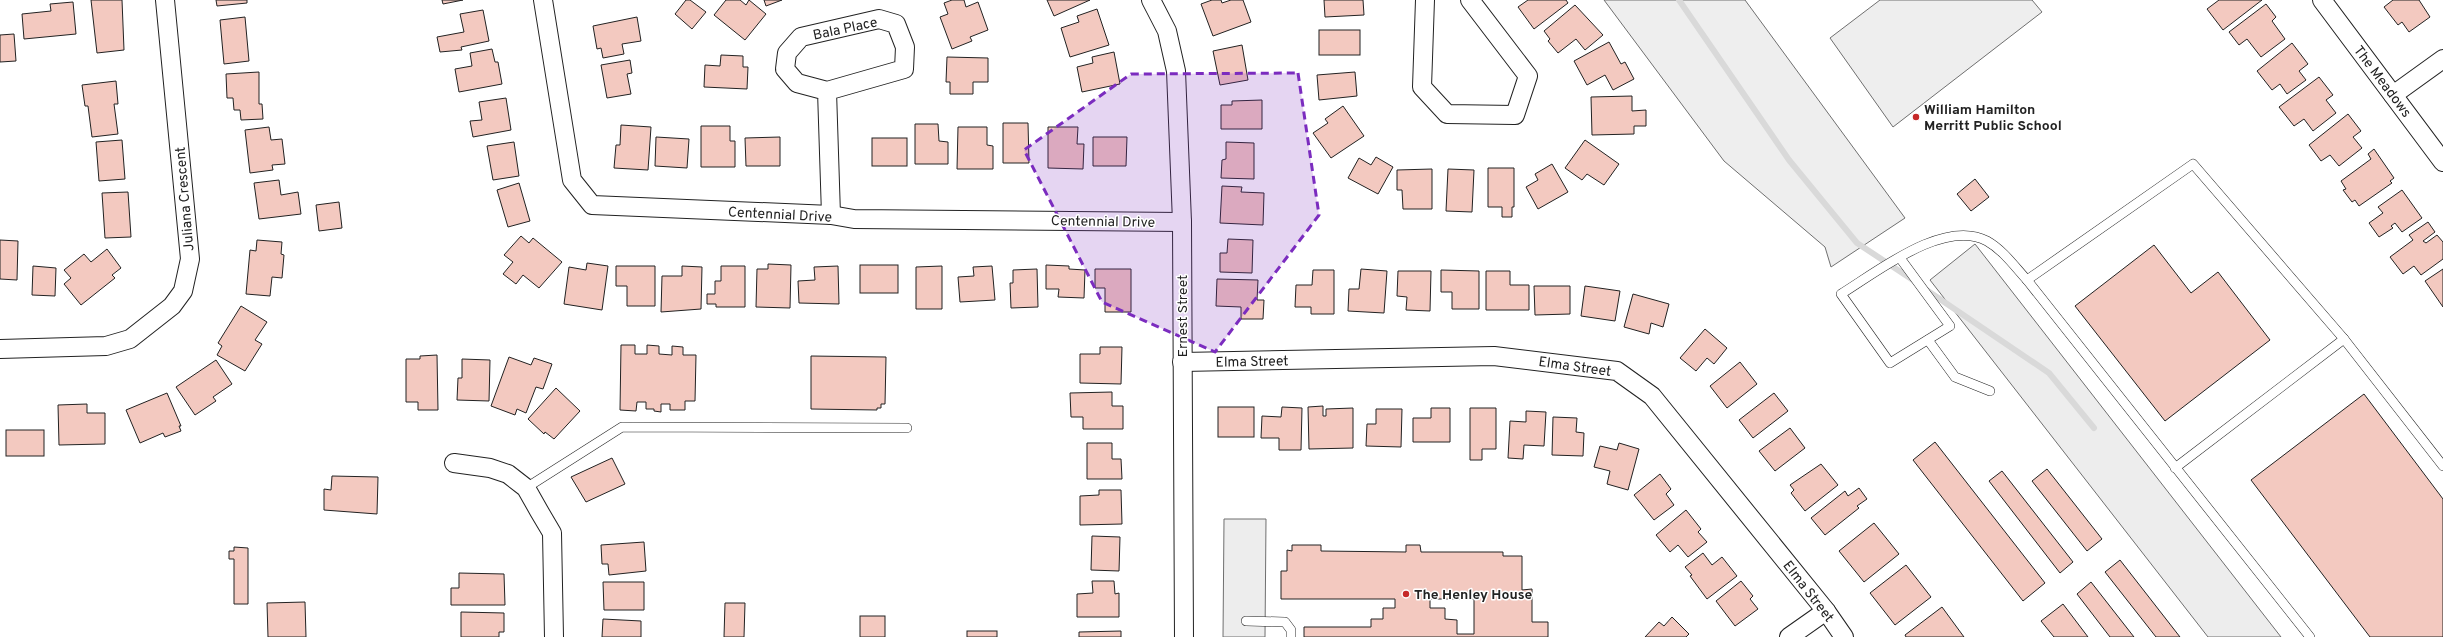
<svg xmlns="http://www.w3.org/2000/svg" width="2443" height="637" viewBox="0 0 2443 637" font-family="Overpass,sans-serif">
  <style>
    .green { fill: #eee; stroke: #6f6f6f }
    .parking { fill: #ededed; stroke: #6f6f6f }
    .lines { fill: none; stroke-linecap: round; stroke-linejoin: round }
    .stream { stroke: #d9d9d9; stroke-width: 6 }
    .building { fill: #f3c9c0; stroke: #222; fill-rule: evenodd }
    .lane-casing { stroke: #222; stroke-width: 10 }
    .street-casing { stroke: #222; stroke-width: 20 }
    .lane { stroke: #fff; stroke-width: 9 }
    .street { stroke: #fff; stroke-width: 18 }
    .marked { fill: #7b2cbf; fill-opacity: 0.2; stroke: #7b2cbf; stroke-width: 3; stroke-dasharray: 8 5; stroke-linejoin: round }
    .poi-dot { fill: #c62828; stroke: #fff; stroke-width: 1.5 }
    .labels { text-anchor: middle; stroke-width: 3; stroke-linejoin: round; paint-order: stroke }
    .street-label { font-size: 14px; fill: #222; stroke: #fff }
    .poi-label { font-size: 14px; font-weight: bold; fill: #222; stroke: #fff; text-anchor: start }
  </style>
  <rect width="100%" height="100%" fill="#fff"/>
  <g class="green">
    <path d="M1604 0H1745L1905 218 1831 267 1825 247 1724 161Z"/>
    <path d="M1880 0H2032L2042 12 1893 127 1830 38Z"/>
  </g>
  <g class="parking">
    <path d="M1975 244 2281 637H2208L1930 280Z"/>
    <path d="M1224 519H1266L1265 637H1223Z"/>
  </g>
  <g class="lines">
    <g class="stream">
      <path d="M1679 0 1789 160 1857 243 1916 282"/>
      <path d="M1925 289 2049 373 2094 428"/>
    </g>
  </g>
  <g class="building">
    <path d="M91 0H122L124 50 97 53Z"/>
    <path d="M216 0H247V3L217 6Z"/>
    <path d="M442 0H463L443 4Z"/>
    <path d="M686 0H690L706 12 692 29 675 14Z"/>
    <path d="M726 0H740L746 5 749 0 766 14 745 40 714 15Z"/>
    <path d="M764 0H782L766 6Z"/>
    <path d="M952 0H964L966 7 978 2 988 30 970 37 972 41 952 49 940 17 948 14 944 3Z"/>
    <path d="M1047 0H1090L1054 16Z"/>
    <path d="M1212 0H1221L1222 3 1231 0H1243L1251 22 1213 36 1201 4Z"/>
    <path d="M1324 0H1363L1364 15 1325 17Z"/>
    <path d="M1528 0H1566L1568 3 1534 29 1518 7Z"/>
    <path d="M2219 0H2262L2223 30 2207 9Z"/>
    <path d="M2393 0H2419L2430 17 2409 32 2402 22 2398 25 2384 7Z"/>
    <path d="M73 2 76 34 24 39 22 14 51 11 50 4Z"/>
    <path d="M2266 4 2276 17 2272 21 2285 39 2261 57 2247 39 2239 45 2229 32Z"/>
    <path d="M1575 5 1603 35 1585 50 1576 39 1558 53 1548 41 1550 39 1544 31Z"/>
    <path d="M1097 9 1109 45 1070 57 1061 28 1079 22 1077 16Z"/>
    <path d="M483 10 489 41 461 47 462 50 440 52 437 37 464 32 460 14Z"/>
    <path d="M245 17 249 61 224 64 220 20Z"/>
    <path d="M637 17 641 41 622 44 624 54 603 58 601 48 597 49 593 26Z"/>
    <rect x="1319" y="30" width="41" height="25"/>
    <path d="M14 34 16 61 0 62V35Z"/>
    <path d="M1609 42 1621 64 1625 62 1634 79 1613 90 1605 75 1587 85 1574 61Z"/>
    <path d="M2292 43 2308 64 2299 71 2306 80 2287 94 2280 84 2272 90 2257 71Z"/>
    <path d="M1242 45 1248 80 1220 85 1213 51Z"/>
    <path d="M492 49 495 62H498L502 84 459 92 455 69 472 66 470 53Z"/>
    <path d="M1114 52 1120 84 1082 92 1077 67 1093 63 1092 57Z"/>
    <path d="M721 55 743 56V67H748L747 89 704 87 705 65 720 66Z"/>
    <path d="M947 57 988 58V82H973V94H950V82H946Z"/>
    <path d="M630 60 632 73 627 74 631 94 607 98 601 65Z"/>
    <path d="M259 72V104H262L263 119 241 120 240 110H234L233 98H227L226 74Z"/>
    <path d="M1355 72 1357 96 1319 100 1317 75Z"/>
    <path d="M2319 77 2333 95 2326 100 2336 113 2313 131 2304 119 2294 126 2279 107Z"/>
    <path d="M116 81 118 104H114L118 134 92 137 88 106H85L82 85Z"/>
    <path d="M1632 96V111L1646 110V126H1634V134L1592 135 1591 97Z"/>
    <path d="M506 98 511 130 473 137 470 121 482 120 479 102Z"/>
    <path d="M1262 100V129H1221V105H1232V101Z"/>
    <path d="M1343 106 1364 136 1331 158 1313 133 1328 123 1325 119Z"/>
    <path d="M2348 114 2361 131 2353 137 2362 148 2339 166 2330 155 2321 161 2309 145Z"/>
    <path d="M1003 123H1028L1029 163H1003Z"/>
    <path d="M915 124H938L939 141 948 142V164H915Z"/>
    <path d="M621 125 651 127 648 170 614 168 616 145H620Z"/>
    <path d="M701 126H730V141H735V167H701Z"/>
    <path d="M269 127 271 140 282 139 285 164 272 165 273 170 250 173 245 130Z"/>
    <path d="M958 127H987V145L993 146V169H957Z"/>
    <path d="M1048 127H1078L1077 144H1084L1083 169 1048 168Z"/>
    <path d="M656 137 689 139 687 168 655 166Z"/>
    <path d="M780 137V166H746L745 138Z"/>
    <path d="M1093 137H1127L1126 166H1093Z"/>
    <rect x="872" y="138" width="35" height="28"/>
    <path d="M122 140 125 179 99 181 96 142Z"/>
    <path d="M1585 140 1619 164 1604 185 1587 174 1582 180 1565 168Z"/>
    <path d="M514 142 519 176 493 180 487 146Z"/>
    <path d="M1226 142 1254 143V179L1221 178 1222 160 1226 159Z"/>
    <path d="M2374 149 2394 178 2390 181 2392 183 2359 206 2355 200 2352 202 2343 190 2346 189 2341 181 2371 159 2368 154Z"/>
    <path d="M1376 157 1393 167 1378 194 1348 178 1359 158 1371 165Z"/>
    <path d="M1552 164 1568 192 1538 209 1526 187 1538 180 1535 174Z"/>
    <path d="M1488 168H1514V207H1512V217H1502V207H1488Z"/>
    <path d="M1432 169V209H1403L1402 190H1397V170Z"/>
    <path d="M1448 169 1474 170 1472 212 1446 211Z"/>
    <path d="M1975 179 1989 197 1971 211 1957 194Z"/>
    <path d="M279 180 281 195 298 192 301 214 259 219 254 183Z"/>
    <path d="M519 183 530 221 508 227 497 190Z"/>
    <path d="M1222 186 1242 187 1241 192 1264 193 1263 225 1220 223Z"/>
    <path d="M2402 190 2422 218 2402 232 2395 223 2391 226 2393 228 2379 237 2369 223 2383 213 2378 207Z"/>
    <path d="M128 192 131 237 105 238 102 193Z"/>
    <path d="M339 202 342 228 319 231 316 205Z"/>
    <path d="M2428 222 2435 232 2423 241 2426 243 2437 235 2443 242V259L2421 275 2414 266 2403 274 2390 257 2413 240 2409 235Z"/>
    <path d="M521 236 529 243 533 238 562 262 539 288 523 275 516 284 503 274 513 262 504 255Z"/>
    <path d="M1228 239 1253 240 1252 273 1220 272V253H1227Z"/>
    <path d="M0 240 18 241 17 280 0 279Z"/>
    <path d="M257 240 282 242 281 254 284 255 282 278 272 277 270 296 246 294 250 250 256 251Z"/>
    <path d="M2154 245 2191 293 2218 272 2270 340 2165 421 2075 306Z"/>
    <path d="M107 249 121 268 112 275 115 278 81 305 64 284 71 278 64 270 84 254 91 262Z"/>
    <path d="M587 263 608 266 602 310 564 304 569 267 586 270Z"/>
    <path d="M768 264 791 265 790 308 756 307 757 269H768Z"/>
    <rect x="860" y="265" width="38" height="28"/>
    <path d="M1046 265 1069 266V269L1085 270 1084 298 1058 297 1059 289H1046Z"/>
    <path d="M33 266 56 268 55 296 32 295Z"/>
    <path d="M616 266H655V306H627V286H616Z"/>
    <path d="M682 266 702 267 701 309 661 312 662 276H682Z"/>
    <path d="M721 266H745V307H716V304H707V294H715V281H721Z"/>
    <path d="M838 266 839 304 799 303 798 281 815 280 814 267Z"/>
    <path d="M942 266V309H916V267Z"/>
    <path d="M992 266 995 300 960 302 958 277 974 276 973 267Z"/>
    <path d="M1037 269 1038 307 1011 308 1010 283H1013V270Z"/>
    <path d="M1095 269H1131V312H1105V288H1095Z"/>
    <path d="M1361 269 1387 271 1384 313 1348 311 1349 289H1359Z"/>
    <path d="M2443 269V307L2425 281Z"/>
    <path d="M1313 270H1334V314H1311V307H1295L1296 285H1312Z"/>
    <path d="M1441 270 1479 271V309H1452V292H1441Z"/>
    <path d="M1398 271H1431L1430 311 1406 310 1407 297 1397 296Z"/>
    <path d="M1486 271H1510V285H1529V310H1486Z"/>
    <path d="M1217 279 1258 280 1257 300H1264L1263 319H1241V307L1216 306Z"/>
    <path d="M1534 286H1570V314L1535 315Z"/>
    <path d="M1585 286 1620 291 1615 321 1581 316Z"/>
    <path d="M1633 294 1669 304 1663 327 1651 323 1649 334 1624 327Z"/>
    <path d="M241 306 267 322 255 340 262 344 245 371 217 355 222 346 218 343Z"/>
    <path d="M1705 329 1727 348 1714 364 1707 358 1696 371 1680 358Z"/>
    <path d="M621 345H635V354H647V345L659 346V354L672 355V346L683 347V355H696L695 401H685V410H670V404H661V412L654 411V409H646V402H637L636 411 620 410Z"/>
    <path d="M1100 347H1122L1121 384 1080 383V354H1100Z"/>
    <path d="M437 355 438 410H418V402H406V359H420V356Z"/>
    <path d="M811 356 886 357 885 404H881V408H877V410L811 409Z"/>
    <path d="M509 357 531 365 534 358 552 364 543 389 536 387 526 413 517 409 515 415 491 406Z"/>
    <path d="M462 359 490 360 489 401 457 400 458 378H462Z"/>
    <path d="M216 360 232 384 213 397 216 401 195 415 176 387Z"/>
    <path d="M1740 362 1757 384 1727 408 1710 386Z"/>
    <path d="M556 388 580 411 554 439 545 432 544 434 528 419Z"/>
    <path d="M1112 392V406H1123V429H1083V417H1071L1070 393Z"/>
    <path d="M167 393 181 426H179L181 431 165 437 163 433 140 443 126 410Z"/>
    <path d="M1774 393 1788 411 1753 438 1739 420Z"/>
    <path d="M2364 394 2443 499V637H2370L2251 480Z"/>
    <path d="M87 404V413H105V444L59 445 58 405Z"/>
    <path d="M1323 406V416H1326V409L1353 408V448L1309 449 1308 407Z"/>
    <rect x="1218" y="407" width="36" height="30"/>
    <path d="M1282 407 1302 408 1301 450H1279V438H1261L1262 416 1281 417Z"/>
    <path d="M1431 408H1450V442H1413V418H1431Z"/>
    <path d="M1470 408H1496V449H1482V460H1470Z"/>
    <path d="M1376 409H1402L1401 447 1366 446 1367 424H1376Z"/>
    <path d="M1526 411 1546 412 1544 446 1524 445 1523 459 1508 458 1510 421 1526 422Z"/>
    <path d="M1553 417 1577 418 1576 432 1584 433 1583 456 1552 455Z"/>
    <path d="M1790 428 1805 448 1775 471 1759 451Z"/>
    <rect x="6" y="430" width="38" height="26"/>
    <path d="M1935 442 2045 583 2023 601 1913 460Z"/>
    <path d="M1087 443H1112V459H1121L1122 479H1087Z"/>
    <path d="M1619 443 1639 449 1628 490 1607 484 1610 471 1594 467 1600 446 1617 450Z"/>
    <path d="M612 458 625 484 586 502 571 477Z"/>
    <path d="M1821 464 1838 485 1805 511 1791 493 1794 490 1790 485Z"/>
    <path d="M2047 469 2102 539 2087 551 2032 481Z"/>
    <path d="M2002 471 2073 562 2060 573 1989 481Z"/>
    <path d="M1660 474 1671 489 1666 494 1674 505 1654 520 1634 495Z"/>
    <path d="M332 476 378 477 377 514 324 510V489L331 490Z"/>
    <path d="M1859 488 1867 499 1857 506 1859 508 1825 535 1811 518 1845 491 1848 496Z"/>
    <path d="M1099 490H1121L1122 524 1080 525V496L1099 495Z"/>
    <path d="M1686 510 1701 529 1698 532 1707 542 1688 557 1678 545 1670 552 1656 535Z"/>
    <path d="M1874 523 1899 554 1864 582 1839 551Z"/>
    <path d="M1092 536 1120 537 1119 571 1091 570Z"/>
    <path d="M644 542 646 571 609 575 608 564H602L601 545Z"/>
    <path d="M1292 545H1321V551L1406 552V545H1420L1421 552H1503V556H1522V590L1532 589V622H1548V637H1304V627H1371V619H1383V608H1395V599H1281V571H1287V550L1292 551ZM1430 599H1474V634H1457V620L1445 619V608H1430Z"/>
    <path d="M234 547 248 548V604H234V559H229V551H234Z"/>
    <path d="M1703 553 1712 565 1722 557 1737 576 1707 599 1690 576 1692 575 1685 567Z"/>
    <path d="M2120 560 2180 637H2156L2105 572Z"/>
    <path d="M1906 565 1931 597 1895 625 1870 593Z"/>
    <path d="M459 573 504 574 505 605H451V588H459Z"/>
    <path d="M1092 581H1114L1115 594 1119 593V617H1077V594L1093 593Z"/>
    <path d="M1741 581 1753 596 1750 599 1758 609 1735 626 1716 601Z"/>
    <path d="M603 582H644V610H604Z"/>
    <path d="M2091 582 2134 637H2110L2077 594Z"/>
    <path d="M305 602 306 637H268L267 603Z"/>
    <path d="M725 603H745L744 637H724Z"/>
    <path d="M2063 604 2088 637H2054L2041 621Z"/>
    <path d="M1942 607 1964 637H1906L1905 635Z"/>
    <path d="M461 612 504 613V632H499V637H461Z"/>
    <rect x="860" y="616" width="25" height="21"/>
    <path d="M1672 617 1689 634 1686 637H1645L1659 622 1664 626Z"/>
    <path d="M603 619 641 621V637H602Z"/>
    <rect x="967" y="631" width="30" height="6"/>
    <path d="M1121 631V637H1079V632Z"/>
  </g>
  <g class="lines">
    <g class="lane-casing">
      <g id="lane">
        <path d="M1900 258 1950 326 1890 363 1841 294C1877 272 1944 218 1987 241 2003 250 2015 267 2027 280L2310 637"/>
        <path d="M2027 280 2193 164 2344 339 2443 466"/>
        <path d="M1928 340 1955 377 1990 391"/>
        <path d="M2175 468 2344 339"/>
        <path d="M526 488 622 427 907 428"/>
        <path d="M1246 621 1285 622 1291 630V637"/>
      </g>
    </g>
    <g class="street-casing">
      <g id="street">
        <path d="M543 0 572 180 592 205 831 215 854 219 1182 222"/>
        <path d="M1151 0 1167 31 1176 71 1182 222 1184 637"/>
        <path d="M1425 0 1422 87 1447 114 1515 115 1528 76 1470 0"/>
        <path d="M2322 0 2443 162"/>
        <path d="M827 91 797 83 785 69 787 53 801 37 879 19 896 24 905 47 904 69 827 91 831 215"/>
        <path d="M2393 95 2443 59"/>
        <path d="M0 349 106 346 130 339 172 306 183 291 190 259 165 0"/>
        <path d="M1182 362 1494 356 1617 371 1652 396 1826 611 1844 637"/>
        <path d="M454 463 490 468 508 474 526 488 539 511 552 533 554 637"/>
        <path d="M1789 637 1826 611"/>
      </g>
    </g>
    <use href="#lane" class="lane"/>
    <use href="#street" class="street"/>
  </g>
  <path class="marked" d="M1298 73 1319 215 1215 352 1102 302 1024 150 1131 74Z"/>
  <g class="poi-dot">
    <circle cx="1916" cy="117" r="4"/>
    <circle cx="1406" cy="594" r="4"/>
  </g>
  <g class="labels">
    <g class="street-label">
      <text transform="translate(845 28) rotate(-12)" y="5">Bala Place</text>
      <text transform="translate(2383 81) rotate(53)" y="5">The Meadows</text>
      <text transform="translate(184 199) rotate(-95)" y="5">Juliana Crescent</text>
      <text transform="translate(780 214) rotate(3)" y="5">Centennial Drive</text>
      <text transform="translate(1103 221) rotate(1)" y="5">Centennial Drive</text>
      <text transform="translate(1182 316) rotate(-90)" y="5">Ernest Street</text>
      <text transform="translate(1252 361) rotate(-1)" y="5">Elma Street</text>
      <text transform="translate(1575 366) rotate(8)" y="5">Elma Street</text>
      <text transform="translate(1809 591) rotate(52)" y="5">Elma Street</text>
    </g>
    <g class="poi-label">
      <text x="1924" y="114">William Hamilton<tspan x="1924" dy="16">Merritt Public School</tspan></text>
      <text x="1414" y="599">The Henley House</text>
    </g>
  </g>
</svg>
